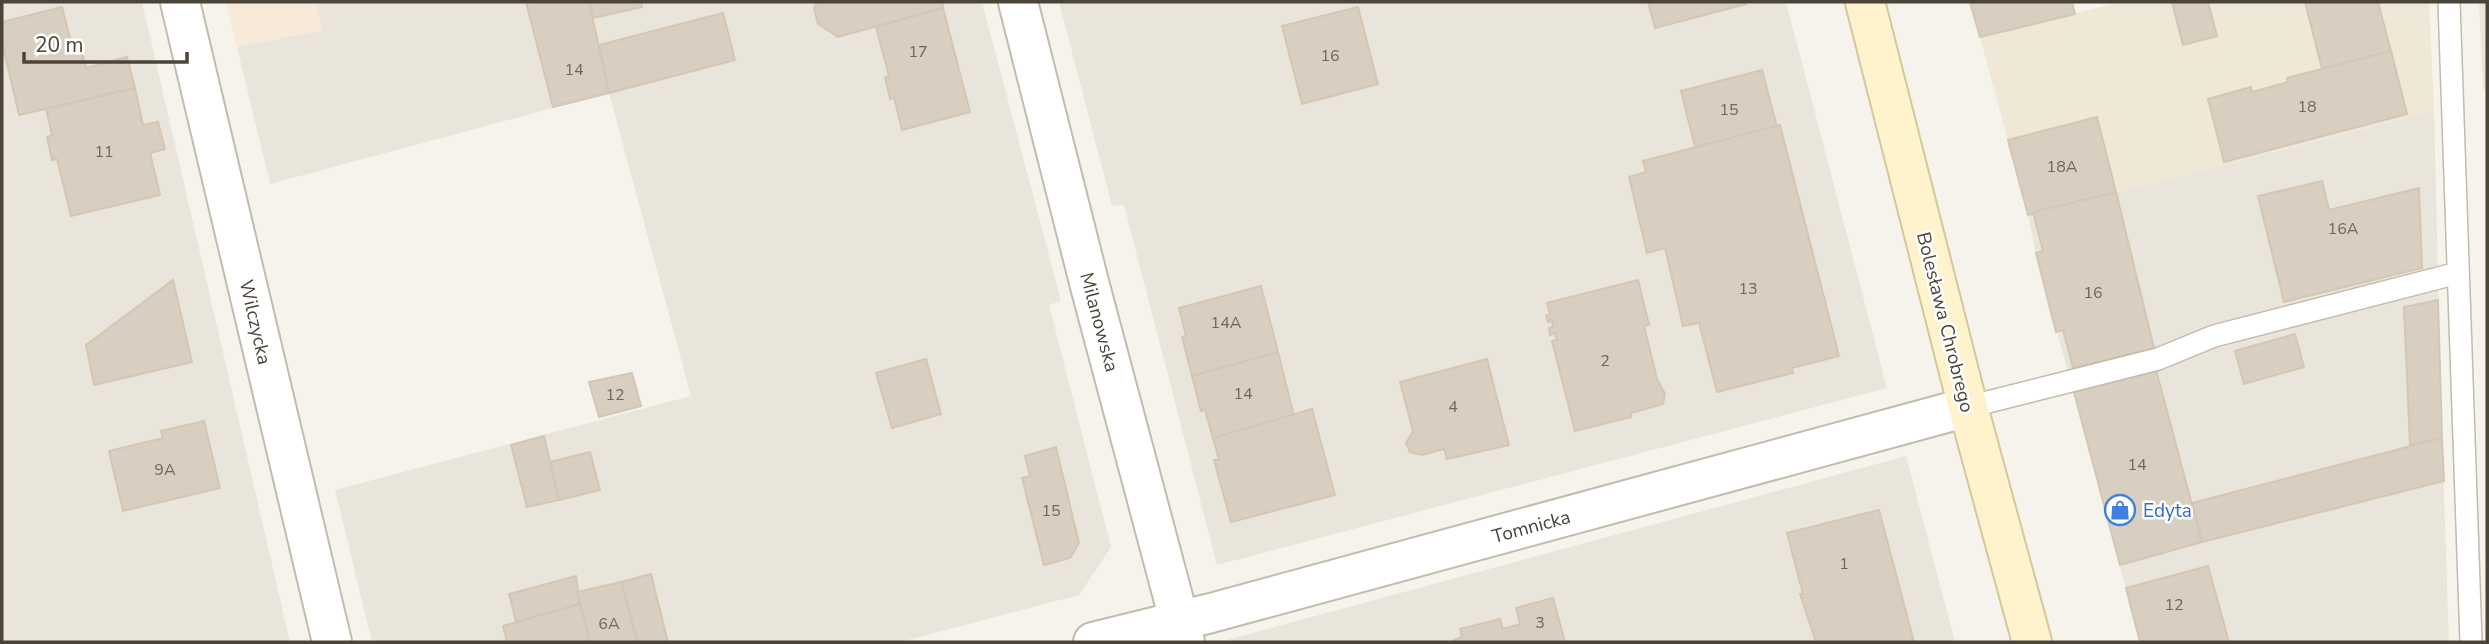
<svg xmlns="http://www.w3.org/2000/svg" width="2489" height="644" viewBox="0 0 2489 644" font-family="'Nunito Sans',sans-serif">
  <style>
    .residential { fill: #eae5da }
    .commercial { fill: #f7ead8 }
    .education { fill: #efe8d6 }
    .building { fill: #d8cfc1; stroke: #d3c7b4; stroke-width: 2 }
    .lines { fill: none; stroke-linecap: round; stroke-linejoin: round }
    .service-casing { stroke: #c2bbae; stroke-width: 24 }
    .minor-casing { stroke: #c2bbae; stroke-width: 42 }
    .secondary-casing { stroke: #d6c79b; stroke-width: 42 }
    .service { stroke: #fff; stroke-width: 21 }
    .minor { stroke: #fff; stroke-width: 38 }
    .secondary { stroke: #fff3cd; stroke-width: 38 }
    .labels { text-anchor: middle; stroke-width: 5; stroke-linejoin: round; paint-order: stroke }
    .number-label { font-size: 16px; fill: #6e675b }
    .street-label { font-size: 19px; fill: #4b4439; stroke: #fff }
    .shop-label { font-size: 19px; fill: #366cbe; stroke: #fff; text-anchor: start }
  </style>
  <rect width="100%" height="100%" fill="#f6f3ec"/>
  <g class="residential">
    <path d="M2 2H142L290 642H2Z"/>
    <path d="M315 2H982L1061 301 1049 305 1111 547 1079 595 900 642H372L335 490 691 396 609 93 270 184 237 47 321 30Z"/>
    <path d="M1059 2H1786L1887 388 1217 565 1124 205 1112 206Z"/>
    <path d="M2479 2H2487V92L2483 88Z"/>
    <path d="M2434 111 2442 438 2449 642H2140L2036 253 2028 215Z"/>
    <path d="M1906 456 1955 642H1228L1227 640Z"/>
  </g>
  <path class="commercial" d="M225 2H315L322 30 237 47Z"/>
  <path class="education" d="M2121 2H2429L2434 111 2028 215 1980 37Z"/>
  <g class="building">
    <path d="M526 2H589L609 93 553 107Z"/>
    <path d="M589 2H641L642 7 593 18Z"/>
    <path d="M817 2H942L943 8 838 37 818 24 814 8Z"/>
    <path d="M1648 2H1745L1746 4 1655 28Z"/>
    <path d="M1970 2H2072L2075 14 1980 37Z"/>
    <path d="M2172 2H2208L2217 36 2183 45Z"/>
    <path d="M2305 2H2378L2391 51 2322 69Z"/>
    <path d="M62 7 71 42 79 40 86 68 127 57 135 88 19 115 2 42V22Z"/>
    <path d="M1358 7 1378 84 1302 104 1282 26Z"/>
    <path d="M943 8 970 112 902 130 894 97 890 99 885 77 889 76 876 27Z"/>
    <path d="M723 13 735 60 609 93 599 45Z"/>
    <path d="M2391 51 2407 114 2224 162 2208 99 2251 87 2252 92 2288 82 2287 78Z"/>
    <path d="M1762 70 1777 127 1695 147 1681 91Z"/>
    <path d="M135 88 143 125 158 122 165 149 150 153 160 195 71 216 57 159 52 160 47 137 52 135 46 109Z"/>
    <path d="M2097 117 2116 192 2028 215 2008 140Z"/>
    <path d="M1780 125 1839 356 1792 368 1793 373 1717 392 1699 323 1683 326 1665 248 1647 253 1629 177 1646 172 1643 161Z"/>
    <path d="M2322 181 2329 210 2419 188 2422 268 2284 302 2258 196Z"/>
    <path d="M2116 192 2154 348 2073 368 2063 330 2056 332 2036 253 2043 251 2033 212Z"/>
    <path d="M173 280 192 362 94 385 86 345Z"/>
    <path d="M1638 280 1649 325 1644 326 1657 379 1665 394 1663 404 1631 413V417L1575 431 1552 341 1557 340 1555 333 1550 335 1549 328 1553 327 1552 320 1548 322 1546 316 1550 314 1547 303Z"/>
    <path d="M1261 286 1278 352 1192 376 1182 337 1186 336 1179 308Z"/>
    <path d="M2438 300 2442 438 2410 445 2404 307Z"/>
    <path d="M2295 334 2304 367 2244 384 2235 351Z"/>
    <path d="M1278 352 1294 416 1213 438 1205 410 1201 411 1192 376Z"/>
    <path d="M926 359 941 414 892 428 876 373Z"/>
    <path d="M1487 359 1509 445 1447 459 1444 449 1422 455 1410 452 1406 443 1413 431 1400 382Z"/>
    <path d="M2156 370 2202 542 2120 565 2074 392Z"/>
    <path d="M632 373 641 406 599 417 589 382Z"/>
    <path d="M1312 409 1335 495 1231 522 1214 460H1219L1213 438Z"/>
    <path d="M204 421 220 488 123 511 109 451 163 438 161 431Z"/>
    <path d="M544 436 559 500 527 507 511 445Z"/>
    <path d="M2442 438 2444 481 2202 542 2192 503Z"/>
    <path d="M1056 447 1079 543 1070 558 1044 565 1022 478 1030 476 1025 456Z"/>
    <path d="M590 452 600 490 559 500 550 462Z"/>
    <path d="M1879 510 1914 642H1816L1800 594H1803L1787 533Z"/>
    <path d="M2208 566 2229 642H2140L2126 588Z"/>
    <path d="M651 574 668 642H637L625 595 621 582Z"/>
    <path d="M576 576 580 604 516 622 509 594Z"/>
    <path d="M621 582 637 642H590L577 592Z"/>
    <path d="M1553 598 1565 642H1455L1454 640 1462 637 1460 629 1500 619 1503 629 1520 624 1516 608Z"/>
    <path d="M580 604 590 642H507L503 626Z"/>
  </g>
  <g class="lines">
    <g class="service-casing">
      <g id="service">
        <path d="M2449 2 2471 642"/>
        <path d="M1968 407 2158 359 2214 336 2458 273"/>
      </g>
    </g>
    <g class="minor-casing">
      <g id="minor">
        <path d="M180 2 332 642"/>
        <path d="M1018 2 1090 286 1185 642"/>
        <path d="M1093 642 1211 613 1968 407"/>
      </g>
    </g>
    <g class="secondary-casing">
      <path id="secondary" d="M1865 2 1968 407 2032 642"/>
    </g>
    <use href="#service" class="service"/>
    <use href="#minor" class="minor"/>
    <use href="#secondary" class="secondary"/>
  </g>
  <defs>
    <g id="shop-ring" transform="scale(1.575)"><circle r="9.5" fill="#fff" stroke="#3f7fe0" stroke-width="1.5"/><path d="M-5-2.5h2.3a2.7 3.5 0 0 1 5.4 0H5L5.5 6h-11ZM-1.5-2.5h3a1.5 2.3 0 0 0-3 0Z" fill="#3f7fe0"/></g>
  </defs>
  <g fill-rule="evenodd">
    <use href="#shop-ring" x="2120" y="510"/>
  </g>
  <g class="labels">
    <g class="number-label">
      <text x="918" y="57">17</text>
      <text x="1330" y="61">16</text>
      <text x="574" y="75">14</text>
      <text x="2307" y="112">18</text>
      <text x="1729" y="115">15</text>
      <text x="104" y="157">11</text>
      <text x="2062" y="172">18A</text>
      <text x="2343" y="234">16A</text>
      <text x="1748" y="294">13</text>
      <text x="2093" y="298">16</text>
      <text x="1226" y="328">14A</text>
      <text x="1605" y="366">2</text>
      <text x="1243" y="399">14</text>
      <text x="615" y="400">12</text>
      <text x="1453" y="412">4</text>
      <text x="2137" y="470">14</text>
      <text x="165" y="475">9A</text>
      <text x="1051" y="516">15</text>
      <text x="1844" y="569">1</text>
      <text x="2174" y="610">12</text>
      <text x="1540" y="628">3</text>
      <text x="609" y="629">6A</text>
    </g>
    <g class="street-label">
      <text transform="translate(256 322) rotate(77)" y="7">Wilczycka</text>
      <text transform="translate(1100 322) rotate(75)" y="7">Milanowska</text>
      <text transform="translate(1946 322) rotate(76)" y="7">Bolesława Chrobrego</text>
      <text transform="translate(1531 526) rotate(-15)" y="7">Tomnicka</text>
    </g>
    <g class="shop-label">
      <text x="2143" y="517">Edyta</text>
    </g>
  </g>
  <rect width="2489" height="644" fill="none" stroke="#4b4439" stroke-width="7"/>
  <path d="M24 52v10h163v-10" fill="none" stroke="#4b4439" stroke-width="3.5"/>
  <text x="35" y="52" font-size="21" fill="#4b4439" stroke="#ffffff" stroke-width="5" paint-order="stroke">20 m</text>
</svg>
